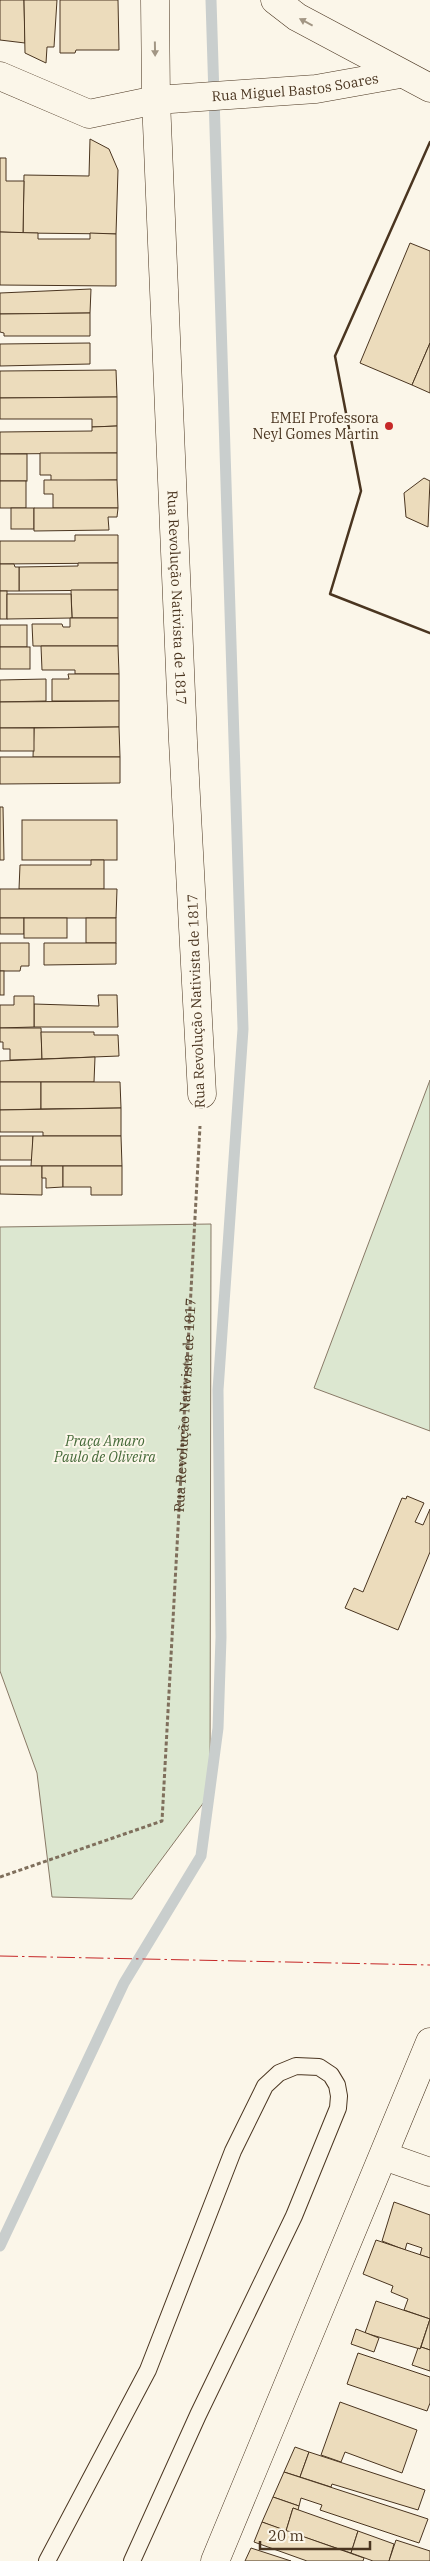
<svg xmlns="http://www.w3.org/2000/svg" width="430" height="2561" viewBox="0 0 430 2561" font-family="'IBM Plex Serif',serif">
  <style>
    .green { fill: #dce7d0; stroke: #887966 }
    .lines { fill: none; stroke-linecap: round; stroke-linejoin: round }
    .stream { stroke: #c9cecd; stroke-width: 11 }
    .building { fill: #ecdcbc; stroke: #4a3520 }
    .service-casing { stroke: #4a3520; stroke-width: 18 }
    .minor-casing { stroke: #4a3520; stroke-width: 29 }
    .path { stroke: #7f6f5c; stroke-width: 3; stroke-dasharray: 4 2.5; stroke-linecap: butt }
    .service { stroke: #fbf6e9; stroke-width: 16 }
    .minor { stroke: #fbf6e9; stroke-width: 28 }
    .wall { stroke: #4a3520; stroke-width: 2.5 }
    .power { stroke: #c62828; stroke-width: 1; stroke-dasharray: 18 4 2.5 4; stroke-linecap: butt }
    .oneway { fill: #a29684 }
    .poi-dot { fill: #c62828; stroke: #fbf6e9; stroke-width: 2 }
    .labels { text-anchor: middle; stroke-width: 4; stroke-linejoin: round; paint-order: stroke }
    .street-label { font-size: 14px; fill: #4a3520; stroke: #fbf6e9 }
    .poi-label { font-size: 14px; fill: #4a3520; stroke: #fbf6e9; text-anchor: end }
    .park-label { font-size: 14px; font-style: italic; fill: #436837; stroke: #fbf6e9 }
  </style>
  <rect width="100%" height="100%" fill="#fbf6e9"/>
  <g class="green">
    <path d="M430 1080V1431L314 1388Z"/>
    <path d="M211 1224 210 1794 132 1899 52 1897 37 1773 0 1671V1227Z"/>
  </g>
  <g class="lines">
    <path class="stream" d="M0 2246 124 1983 201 1856 218 1728 221 1637 218 1390 243 1029 211 0"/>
  </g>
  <g class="building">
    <path d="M0 0H24L25 43 0 40Z"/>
    <path d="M24 0H57L54 47H47L46 63 25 53Z"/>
    <path d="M60 0H118L119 50H76L75 53H60Z"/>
    <path d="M90 139 109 149 118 170 116 234 23 233 24 175 89 176Z"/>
    <path d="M0 158H6V181H24L23 233 0 232Z"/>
    <path d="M0 232 38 233V239H90V233L116 234V286L0 285Z"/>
    <path d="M410 243 430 251V343L412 385 360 363Z"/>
    <path d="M91 289 90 313 0 314V293Z"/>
    <path d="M90 313V336H4V333L0 332V314Z"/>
    <path d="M90 343V364L0 366V344Z"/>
    <path d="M430 343V393L412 385Z"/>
    <path d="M116 370 117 397 0 398V371Z"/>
    <path d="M117 397V426L92 427V419H0V398Z"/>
    <path d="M117 426V453L0 454V432L92 431V427Z"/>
    <path d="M40 453H117V480L51 481V475H40Z"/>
    <rect x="0" y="454" width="27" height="27"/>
    <path d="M424 478 430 481 428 527 406 517 404 493Z"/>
    <path d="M44 480H117L118 508H53V494H44Z"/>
    <rect x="0" y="481" width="26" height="27"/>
    <rect x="11" y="508" width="23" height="21"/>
    <path d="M34 508H118L117 517H108L109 530 34 531Z"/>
    <path d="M75 535H118V563L0 564V541H75Z"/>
    <path d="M78 563H118V590L19 591V567L78 566Z"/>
    <path d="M0 564H14L15 567H19V591H0Z"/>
    <path d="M71 590H118V618H72Z"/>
    <rect x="0" y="591" width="7" height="28"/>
    <path d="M7 594H71L72 618 7 619Z"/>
    <path d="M70 618H118V646H33L32 624H62L63 627H70Z"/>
    <rect x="0" y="625" width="27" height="22"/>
    <path d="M41 646H118L119 674H75V670H42Z"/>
    <rect x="0" y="647" width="30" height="22"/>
    <path d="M68 674H119V701H52V679H69Z"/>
    <path d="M46 679V701L0 702V680Z"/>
    <path d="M119 701V727L0 728V702Z"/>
    <path d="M119 727 120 757H33L34 728Z"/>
    <rect x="0" y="728" width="34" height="23"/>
    <path d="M0 757H120V783L0 784Z"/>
    <path d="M0 807H3L4 860H0Z"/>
    <rect x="22" y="820" width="95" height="40"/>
    <path d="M91 860H104V889H19L20 865H91Z"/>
    <path d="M0 889H117L116 918H0Z"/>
    <rect x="0" y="918" width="24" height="16"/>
    <rect x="24" y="918" width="43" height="20"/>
    <rect x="86" y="918" width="30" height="25"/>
    <path d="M0 943H29V966H21L20 971H0Z"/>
    <path d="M44 943H116V964L44 965Z"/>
    <rect x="0" y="971" width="4" height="24"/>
    <path d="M98 995H117L118 1027H34V1004L99 1006Z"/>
    <path d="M14 996H34V1027L0 1028V1005H14Z"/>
    <path d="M0 1028H41L42 1059 10 1060V1049H3V1042H0Z"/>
    <path d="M41 1032H94V1035H118L119 1056 42 1059Z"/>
    <path d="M95 1057 94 1082H0V1061Z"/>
    <path d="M0 1082H41V1109L0 1110Z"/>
    <path d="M41 1082H120L121 1108 41 1109Z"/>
    <path d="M121 1108V1136H43V1132H0V1110Z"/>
    <path d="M0 1136H33L32 1160H0Z"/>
    <path d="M33 1136H121L122 1166H31Z"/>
    <path d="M0 1166H42V1195L0 1194Z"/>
    <path d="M42 1166H63V1187L46 1188V1178H42Z"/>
    <path d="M63 1166H122V1195H91V1187H63Z"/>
    <path d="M407 1496 424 1503 415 1522 423 1525 430 1509V1552L398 1630 345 1608 354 1588 363 1592 402 1498 406 1499Z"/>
    <path d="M394 2202 430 2215V2258L420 2255 422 2248 407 2243 405 2250 382 2241Z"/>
    <path d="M376 2240 430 2258V2319L404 2310 408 2299 391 2292 393 2286 363 2274Z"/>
    <path d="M376 2301 430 2319 420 2349 365 2333Z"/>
    <path d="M430 2319V2350L421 2347Z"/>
    <path d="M356 2329 379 2338 374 2352 351 2344Z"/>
    <path d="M421 2347 430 2350V2371L412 2365 418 2348 420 2349Z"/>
    <path d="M358 2353 430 2377V2403L427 2411 347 2384Z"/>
    <path d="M340 2402 417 2430 402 2473 345 2452 341 2462 321 2455Z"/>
    <path d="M295 2447 309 2452 300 2477 284 2472Z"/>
    <path d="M309 2452 425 2490 418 2510 332 2484 331 2487 300 2477Z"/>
    <path d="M284 2472 428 2519 419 2543 320 2510 322 2505 301 2498 299 2506 273 2497Z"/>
    <path d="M273 2497 299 2506 298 2510 293 2508 286 2531 262 2522Z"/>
    <path d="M293 2508 358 2531 351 2553 286 2531Z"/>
    <path d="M262 2522 364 2558 363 2561H307L254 2542Z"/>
    <path d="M358 2531 394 2544 389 2561H373L351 2553Z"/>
    <path d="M396 2540 430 2551V2561H389Z"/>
    <path d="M251 2548 291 2561H245Z"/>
  </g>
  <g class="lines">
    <g class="service-casing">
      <path id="service" d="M47 2561 148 2370 233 2151 265 2086 279 2073 296 2066 319 2067 331 2075 337 2085 339 2096 338 2108 294 2216 198 2415 132 2561"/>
    </g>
    <g class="minor-casing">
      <g id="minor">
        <path id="s2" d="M155 0 156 100 183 741 202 1094"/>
        <path d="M275 0 297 17 430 88"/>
        <path id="s3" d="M0 76 89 114 156 100 316 89 400 74"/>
        <path d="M384 2156 430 2172"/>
        <path d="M215 2561 430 2042"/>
      </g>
    </g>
    <path class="path" id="s1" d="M0 1877 162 1821 200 1126"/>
    <use href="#service" class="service"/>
    <use href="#minor" class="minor"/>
    <path class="wall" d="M430 142 335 356 361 491 330 594 430 633"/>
    <path class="power" d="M0 1956 430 1965"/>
  </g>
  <defs><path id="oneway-solid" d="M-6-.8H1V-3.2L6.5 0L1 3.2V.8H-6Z" transform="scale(1.25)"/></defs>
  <g class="oneway">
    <use href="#oneway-solid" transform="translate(306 22) rotate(-152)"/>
    <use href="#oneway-solid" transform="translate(155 49) rotate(89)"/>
  </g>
  <circle class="poi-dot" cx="389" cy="426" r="5"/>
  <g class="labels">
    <g class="street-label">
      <text dy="5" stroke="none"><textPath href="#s3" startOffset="305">Rua Miguel Bastos Soares</textPath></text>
      <text dy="5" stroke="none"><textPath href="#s2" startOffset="598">Rua Revolução Nativista de 1817</textPath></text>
      <text transform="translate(196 1001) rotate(-92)" y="5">Rua Revolução Nativista de 1817</text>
      <text dy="5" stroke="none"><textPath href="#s1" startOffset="588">Rua Revolução Nativista de 1817</textPath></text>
    </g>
    <g class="poi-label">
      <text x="379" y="423">EMEI Professora<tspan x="379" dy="16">Neyl Gomes Martin</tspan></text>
    </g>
    <g class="park-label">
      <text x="105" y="1446">Praça Amaro<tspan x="105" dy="16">Paulo de Oliveira</tspan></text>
    </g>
  </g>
  <path d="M260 2541v8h110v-8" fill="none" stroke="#4a3520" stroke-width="2.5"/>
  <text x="268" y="2541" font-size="15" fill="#4a3520" stroke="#fbf6e9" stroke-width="4" paint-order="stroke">20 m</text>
</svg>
